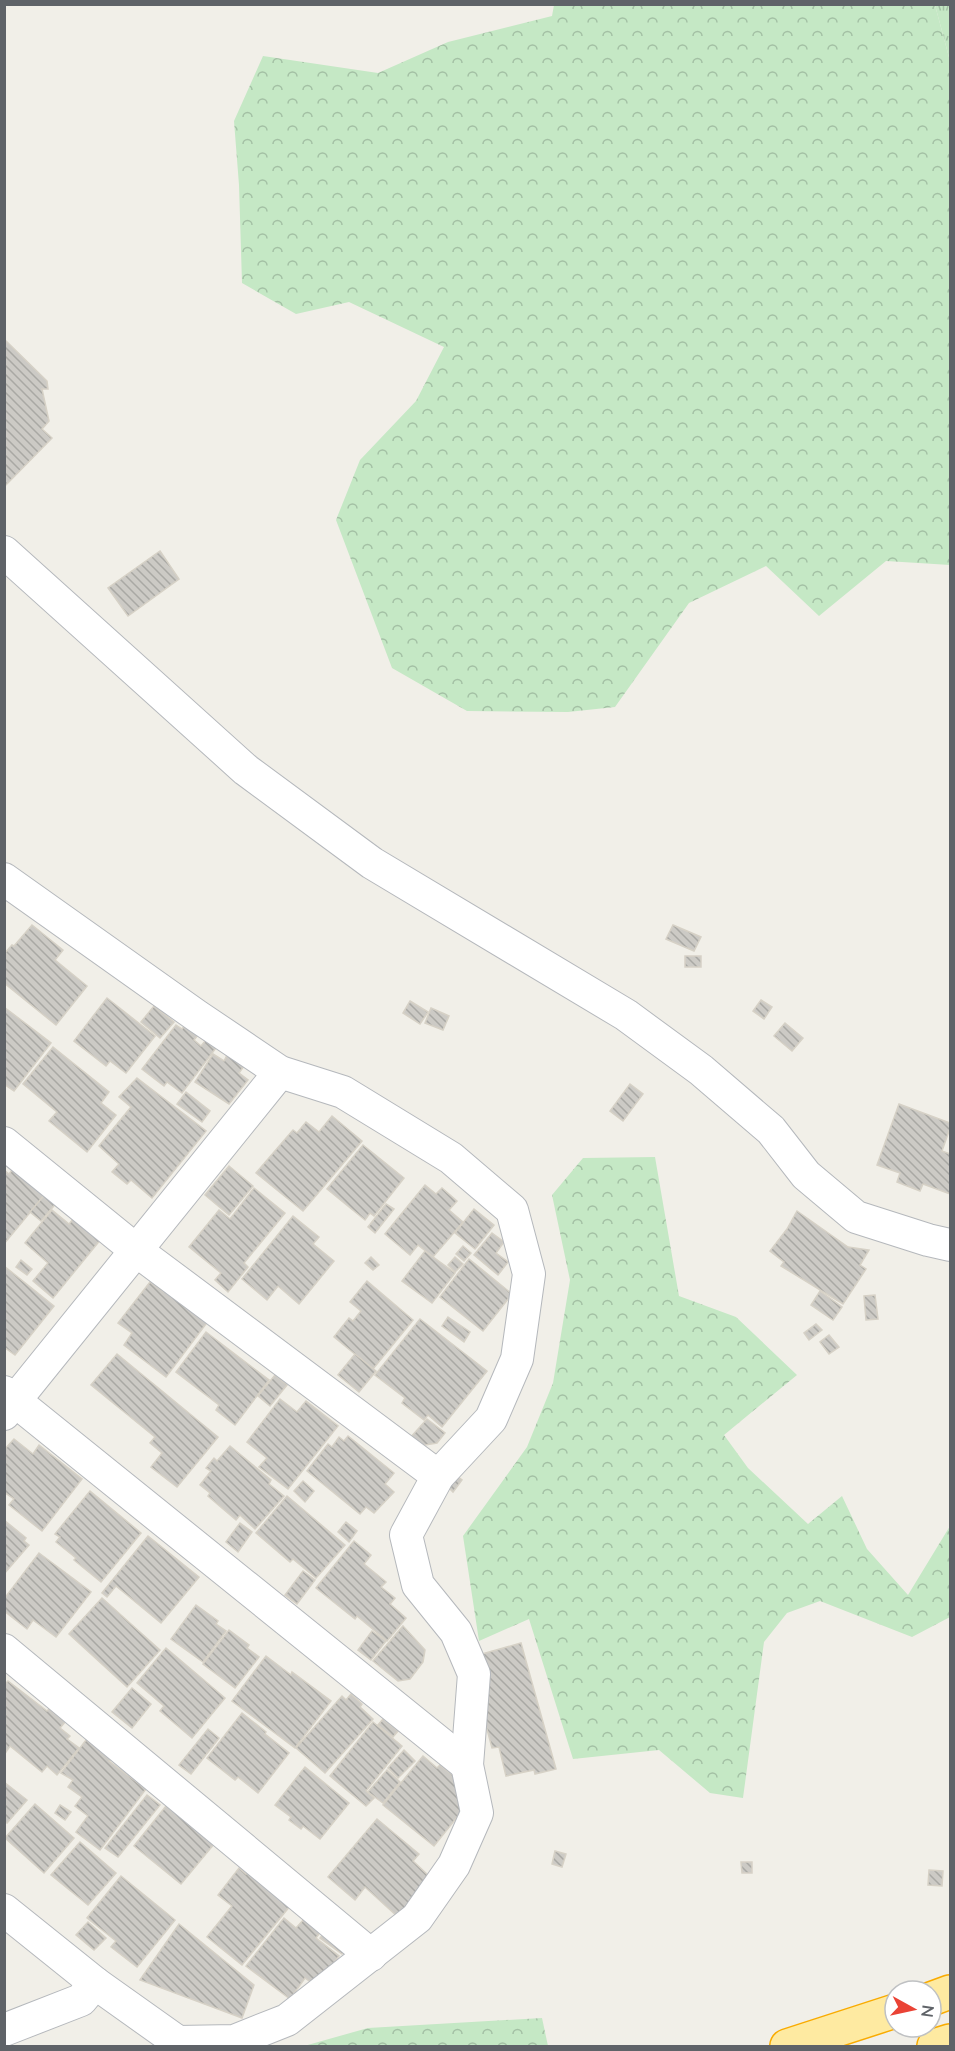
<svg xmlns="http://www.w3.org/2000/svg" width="955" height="2051" viewBox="0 0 955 2051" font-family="Lato,sans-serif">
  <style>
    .grass { fill: url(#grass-tufts) }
    .forest { fill: url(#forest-crowns) }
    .building { fill: url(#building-back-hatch); stroke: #d6d1c6; stroke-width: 1.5 }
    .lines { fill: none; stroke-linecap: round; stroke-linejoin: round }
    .minor-casing { stroke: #b5b8bc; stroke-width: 34 }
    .trunk-casing { stroke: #f9ab00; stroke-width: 36 }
    .minor { stroke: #fff; stroke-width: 32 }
    .trunk { stroke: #feeaa1; stroke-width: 33 }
  </style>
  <defs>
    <pattern id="grass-tufts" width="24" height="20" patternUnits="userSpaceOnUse" patternTransform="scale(1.5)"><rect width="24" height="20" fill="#c5e8c5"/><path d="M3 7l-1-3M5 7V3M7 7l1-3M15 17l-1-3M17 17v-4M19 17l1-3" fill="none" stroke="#a3c0a4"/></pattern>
    <pattern id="forest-crowns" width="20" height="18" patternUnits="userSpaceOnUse" patternTransform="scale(1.5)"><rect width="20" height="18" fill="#c5e8c5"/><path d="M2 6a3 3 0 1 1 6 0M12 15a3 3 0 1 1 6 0" fill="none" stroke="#a3c0a4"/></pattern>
    <pattern id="building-back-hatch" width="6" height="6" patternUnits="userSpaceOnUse" patternTransform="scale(1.5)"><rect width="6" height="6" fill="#cccac5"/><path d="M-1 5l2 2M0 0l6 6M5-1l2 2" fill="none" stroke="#a9a8a4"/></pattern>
  </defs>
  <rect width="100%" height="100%" fill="#f1efe8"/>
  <path class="grass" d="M935 5H950V61Z"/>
  <g class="forest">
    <path d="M554 5H935L950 61V565L886 561 819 616 766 566 689 603 615 707 568 712 467 711 392 668 336 520 360 460 416 401 444 347 349 302 296 314 242 283 239 185 234 121 263 56 378 73 448 42 552 16Z"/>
    <path d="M655 1157 679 1296 736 1317 797 1375 724 1435 748 1468 808 1524 842 1496 867 1549 908 1595 950 1526V1617L912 1637 820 1601 787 1613 764 1642 743 1798 710 1793 659 1750 573 1759 529 1619 479 1641 463 1536 527 1447 553 1383 570 1280 552 1195 583 1158Z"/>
    <path d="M542 2018 548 2046H304L368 2028Z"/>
  </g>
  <g class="building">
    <path d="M4 339 47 381 48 389H42L49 421 42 429 52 438 4 487Z"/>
    <path d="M160 551 179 579 128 616 108 588Z"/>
    <path d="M32 925 63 950 55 960 87 986 56 1025 4 983V954L12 945 14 946Z"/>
    <path d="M673 925 701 937 694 951 666 939Z"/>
    <rect x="685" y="956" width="16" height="11"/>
    <path d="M107 998 155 1036 126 1073 110 1061 106 1066 74 1041Z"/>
    <path d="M761 1000 772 1007 764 1019 753 1011Z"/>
    <path d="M410 1001 428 1012 420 1024 403 1013Z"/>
    <path d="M154 1006 174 1022 160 1038 141 1022Z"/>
    <path d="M4 1007 51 1043 14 1091 4 1084Z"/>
    <path d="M431 1008 449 1016 443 1030 425 1023Z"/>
    <path d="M785 1023 803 1038 792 1051 774 1036Z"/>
    <path d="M176 1025 182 1029 185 1025 198 1035 194 1040 201 1046 206 1040 216 1048 182 1093 167 1082 164 1086 142 1069Z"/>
    <path d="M53 1047 109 1092 101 1103 116 1115 87 1152 49 1121 57 1112 23 1084Z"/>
    <path d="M213 1054 224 1061 227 1055 244 1066 239 1073 248 1080 229 1104 195 1082Z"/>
    <path d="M137 1078 206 1131 152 1198 131 1180 127 1184 112 1172 119 1164 99 1146 131 1107 119 1097Z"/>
    <path d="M630 1084 643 1094 623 1121 610 1111Z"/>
    <path d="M186 1092 210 1111 202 1122 177 1104Z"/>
    <path d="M899 1104 950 1123V1128L942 1151 950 1154V1194L923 1184 920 1191 897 1182 900 1173 877 1165Z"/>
    <path d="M332 1116 362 1141 303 1211 256 1173 293 1130 297 1133 306 1122 319 1132Z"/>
    <path d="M363 1145 404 1178 374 1216 370 1213 365 1220 327 1189Z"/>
    <path d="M229 1166 253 1186 229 1215 205 1195Z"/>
    <path d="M13 1169 47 1192 4 1244V1170L9 1174Z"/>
    <path d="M425 1185 436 1194 442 1188 457 1201 449 1210 463 1222 433 1257 418 1245 410 1255 385 1234Z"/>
    <path d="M254 1188 285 1213 244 1263 248 1267 228 1292 215 1280 221 1273 189 1247 219 1210 230 1219Z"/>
    <path d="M47 1192 58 1201 41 1221 30 1212Z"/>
    <path d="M386 1204 394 1209 375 1233 368 1227Z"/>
    <path d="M474 1209 494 1225 475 1249 455 1233Z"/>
    <path d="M52 1210 69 1224 75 1217 101 1239 53 1298 33 1281 48 1263 25 1243Z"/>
    <path d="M797 1211 848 1247 869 1250 860 1265 866 1269 843 1304 781 1266 784 1262 770 1251 787 1229Z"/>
    <path d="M293 1216 319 1237 313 1244 334 1261 299 1304 278 1286 267 1300 242 1279Z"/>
    <path d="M492 1233 504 1242 496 1253 508 1262 498 1275 474 1255Z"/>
    <path d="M463 1246 471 1253 464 1261 456 1254Z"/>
    <path d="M425 1251 455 1273 432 1303 402 1281Z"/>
    <path d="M371 1257 379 1265 373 1270 365 1263Z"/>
    <path d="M455 1257 463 1264 455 1272 448 1265Z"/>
    <path d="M469 1259 512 1294 483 1331 440 1297Z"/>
    <path d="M21 1260 32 1269 27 1275 16 1267Z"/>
    <path d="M4 1266 54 1306 15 1355 4 1347Z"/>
    <path d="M367 1281 413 1320 373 1369 334 1337 349 1318 353 1321 361 1311 350 1302Z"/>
    <path d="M150 1282 164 1292 167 1289 209 1320 166 1377 124 1345 132 1333 118 1323Z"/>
    <path d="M820 1291 842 1307 833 1320 811 1305Z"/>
    <path d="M875 1295 878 1319 866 1320 864 1296Z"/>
    <path d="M448 1317 470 1332 464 1342 442 1326Z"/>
    <path d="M420 1319 487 1371 442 1427 428 1415 424 1420 402 1403 405 1398 375 1375Z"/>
    <path d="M816 1324 822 1330 809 1340 804 1333Z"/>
    <path d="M206 1332 269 1380 235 1425 216 1410 219 1405 176 1372Z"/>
    <path d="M829 1335 839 1347 829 1354 820 1342Z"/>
    <path d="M117 1354 218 1437 177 1487 151 1467 162 1453 150 1443 155 1437 91 1385Z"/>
    <path d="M355 1354 376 1371 359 1392 338 1375Z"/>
    <path d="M275 1375 287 1385 270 1406 258 1396Z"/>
    <path d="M280 1399 297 1412 306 1401 338 1426 288 1489 259 1467 267 1458 247 1442Z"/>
    <path d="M427 1419 445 1433 437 1443 419 1446 410 1438Z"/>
    <path d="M348 1436 394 1473 385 1484 394 1492 374 1513 366 1507 360 1514 307 1471 328 1444 332 1447 339 1437 344 1441Z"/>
    <path d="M14 1439 33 1454 39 1445 82 1479 42 1531 9 1505 14 1499 4 1492V1450Z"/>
    <path d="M230 1446 271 1480 269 1484 284 1496 255 1529 240 1515 236 1520 208 1496 210 1493 200 1485 211 1471 206 1468 214 1458 217 1461Z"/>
    <path d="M457 1476 462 1480 453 1492 448 1487Z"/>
    <path d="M303 1481 314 1491 305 1502 294 1491Z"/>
    <path d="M90 1491 141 1533 101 1582 74 1560 76 1558 56 1542 60 1537 55 1534Z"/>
    <path d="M287 1496 345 1545 316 1578 293 1559 290 1562 256 1533Z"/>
    <path d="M4 1520 26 1538 24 1541 29 1545 4 1574Z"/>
    <path d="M346 1522 357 1531 349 1542 338 1532Z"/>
    <path d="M240 1523 252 1532 238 1552 226 1542Z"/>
    <path d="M148 1536 199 1577 161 1623 116 1586 107 1597 102 1593Z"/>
    <path d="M354 1541 371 1555 364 1564 386 1582 381 1587 395 1598 390 1604 406 1618 387 1641 357 1616 355 1619 316 1588Z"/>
    <path d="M39 1553 91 1592 56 1637 33 1620 27 1629 4 1611V1599Z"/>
    <path d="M303 1571 315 1580 297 1604 285 1595Z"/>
    <path d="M102 1598 160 1650 127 1687 69 1634Z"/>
    <path d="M196 1605 218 1621 216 1624 226 1631 203 1662 171 1639Z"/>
    <path d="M403 1626 425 1650 423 1662 410 1679 398 1681 373 1661Z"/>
    <path d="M229 1630 249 1645 247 1648 259 1657 235 1688 203 1664Z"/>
    <path d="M372 1631 386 1641 371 1660 358 1650Z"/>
    <path d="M521 1643 556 1769 535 1774 534 1770 506 1776 499 1747 492 1748 477 1692 489 1688 485 1674 475 1656Z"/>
    <path d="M166 1648 225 1698 192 1738 160 1711 164 1706 137 1683Z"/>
    <path d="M266 1656 291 1675 292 1672 331 1701 295 1748 232 1701Z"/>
    <path d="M8 1681 47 1711 49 1709 65 1722 60 1728 70 1736 67 1739 79 1748 57 1775 47 1766 42 1772 10 1746 6 1752 4 1750V1685Z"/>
    <path d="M132 1688 151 1704 132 1728 112 1712Z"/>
    <path d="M351 1694 362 1704 360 1707 373 1719 325 1773 296 1748 342 1696 346 1700Z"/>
    <path d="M242 1713 266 1732 265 1734 289 1753 258 1793 238 1777 235 1780 207 1758Z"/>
    <path d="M383 1719 398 1731 393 1737 378 1725Z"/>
    <path d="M373 1722 402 1746 366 1791 374 1798 366 1806 330 1776Z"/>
    <path d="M208 1729 219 1738 191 1774 179 1765Z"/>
    <path d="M86 1740 112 1758 109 1761 146 1789 100 1850 76 1832 88 1816 75 1806 82 1797 68 1787 73 1780 61 1773Z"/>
    <path d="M404 1750 415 1761 398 1778 388 1768Z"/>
    <path d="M423 1756 437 1768 440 1765 468 1788 470 1801 434 1846 383 1805Z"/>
    <path d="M305 1767 349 1803 320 1839 303 1826 301 1829 289 1820 291 1817 275 1805Z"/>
    <path d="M387 1770 400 1782 383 1803 368 1792Z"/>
    <path d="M4 1782 27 1800 7 1823 4 1821Z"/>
    <path d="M147 1795 160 1805 118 1857 105 1848Z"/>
    <path d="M35 1804 74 1838 44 1873 5 1838Z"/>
    <path d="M60 1805 71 1812 65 1820 55 1813Z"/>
    <path d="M166 1806 214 1844 181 1884 134 1846Z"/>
    <path d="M377 1819 419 1854 413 1861 429 1876 428 1886 398 1917 365 1887 355 1900 328 1877Z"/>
    <path d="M80 1842 116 1873 88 1905 51 1875Z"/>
    <path d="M555 1851 566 1854 562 1867 552 1864Z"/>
    <path d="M741 1862H752V1873H742Z"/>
    <path d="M239 1868 246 1874 249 1871 290 1906 242 1965 207 1937 232 1906 218 1895Z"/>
    <path d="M929 1870 943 1871 942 1886 928 1885Z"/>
    <path d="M121 1876 175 1920 137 1967 111 1947 116 1941 87 1918Z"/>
    <path d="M284 1918 296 1928 305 1918 321 1931 316 1938 339 1956 316 1986 305 1978 290 1999 246 1966Z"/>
    <path d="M88 1922 106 1938 94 1950 76 1935Z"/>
    <path d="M179 1924 254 1985 242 2018 140 1980Z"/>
    <path d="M324 1933 345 1950 342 1954 320 1938Z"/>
  </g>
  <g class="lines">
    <g class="minor-casing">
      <g id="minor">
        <path d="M4 552 246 770 372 863 626 1015 701 1070 771 1130 806 1175 856 1217 928 1240 950 1245"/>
        <path d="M4 879 197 1016 280 1072 343 1092 451 1158 512 1210 529 1274 517 1359 491 1419 438 1476 406 1535 418 1585 456 1632 474 1674 467 1765 477 1813 454 1865 417 1918 287 2020 234 2041 178 2042 95 1983 81 2000 4 2030"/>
        <path d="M4 1143 137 1251 438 1476"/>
        <path d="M4 1392 467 1765"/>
        <path d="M4 1414 280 1072"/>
        <path d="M4 1650 371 1955"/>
        <path d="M4 1910 95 1983"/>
      </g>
    </g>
    <g class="trunk-casing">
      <g id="trunk">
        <path d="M931 1999 950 1992"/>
        <path d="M787 2046 895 2011"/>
        <path d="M934 2046 950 2041"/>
      </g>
    </g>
    <use href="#minor" class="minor"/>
    <use href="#trunk" class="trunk"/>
  </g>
  <rect width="955" height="2051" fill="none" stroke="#5f6368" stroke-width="12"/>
  <g transform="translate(913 2009) rotate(98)"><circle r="28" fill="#ffffff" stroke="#bfc1c3" stroke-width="1.5"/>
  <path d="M0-4.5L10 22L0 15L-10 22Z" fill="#ea4335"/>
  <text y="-9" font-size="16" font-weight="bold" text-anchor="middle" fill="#5f6368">N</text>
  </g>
</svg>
